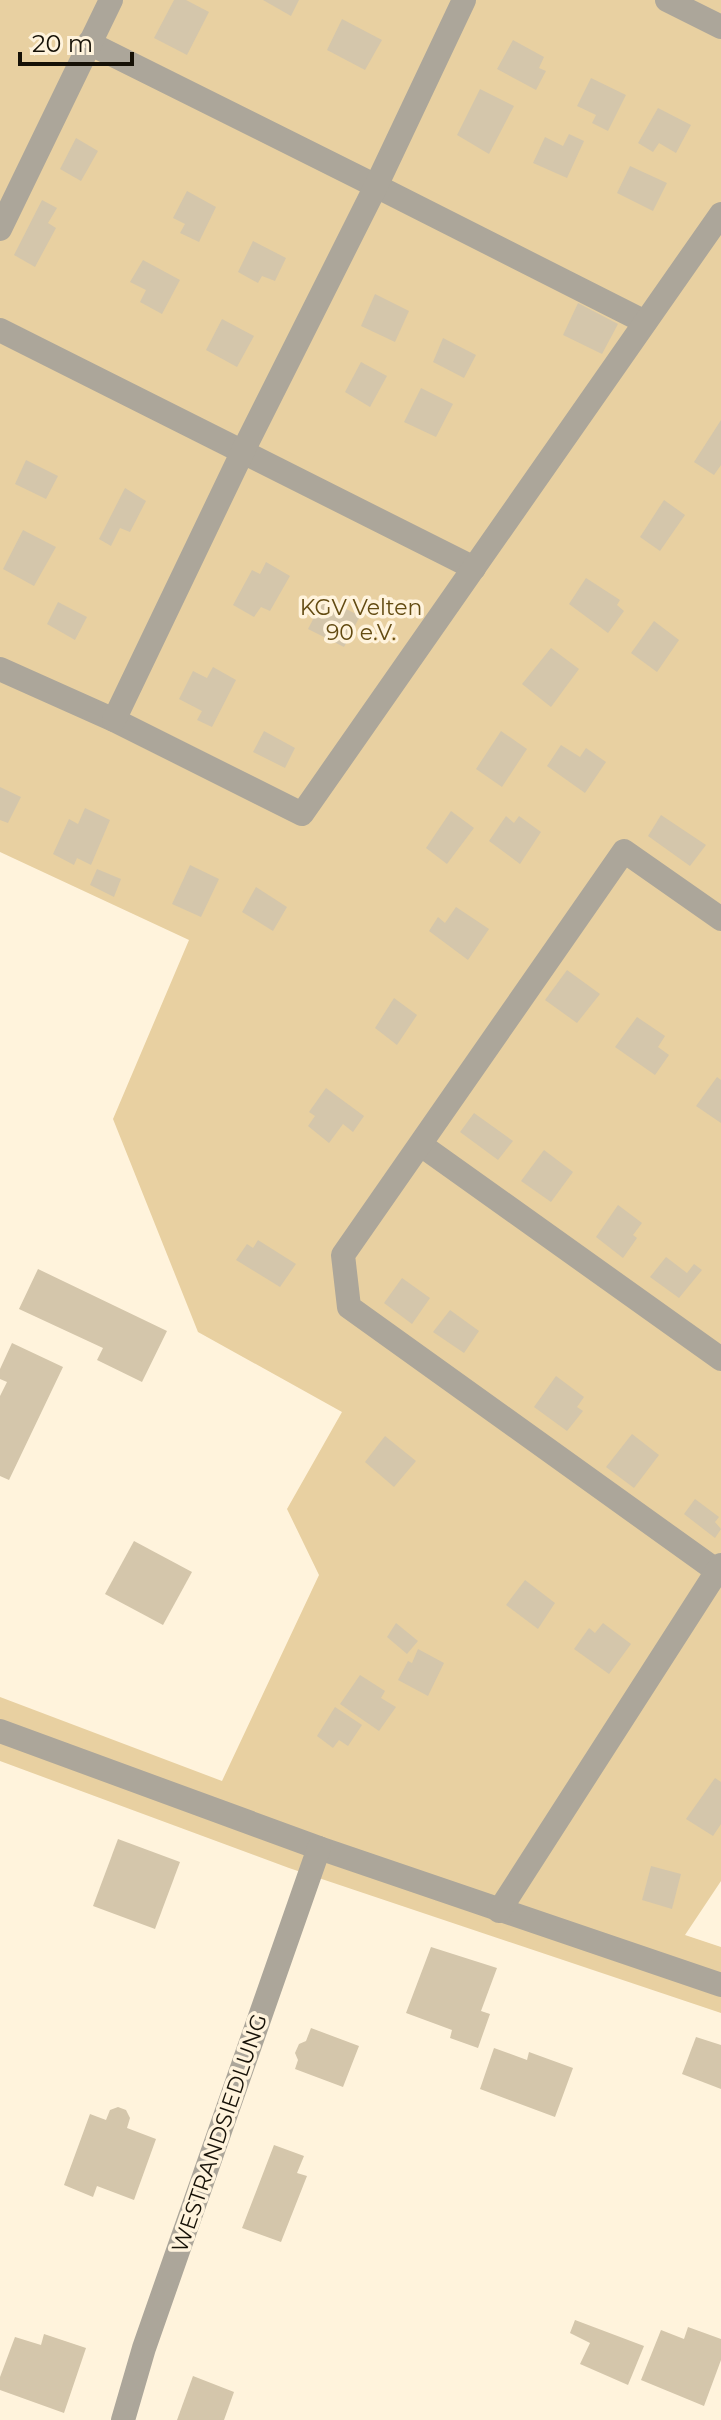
<svg xmlns="http://www.w3.org/2000/svg" width="721" height="2420" viewBox="0 0 721 2420" font-family="Montserrat,sans-serif">
  <style>
    .green { fill: #e8d0a1 }
    .building { fill: #d4c6ab }
    .lines { fill: none; stroke-linecap: round; stroke-linejoin: round }
    .minor { stroke: #aca69a; stroke-width: 24 }
    .labels { text-anchor: middle; stroke-width: 7; stroke-linejoin: round; paint-order: stroke }
    .park-label { font-size: 22px; fill: #634b12; stroke: #fff3dc }
    .street-label { font-size: 22px; fill: #161107; stroke: #fff3dc }
  </style>
  <rect width="100%" height="100%" fill="#fff3dc"/>
  <path class="green" d="M0 0H721V1881L685 1935 721 1947V2013L289 1868 0 1761V1697L222 1781 319 1575 287 1509 342 1412 198 1332 113 1119 189 940 0 852Z"/>
  <g class="building">
    <path d="M174 0H186L209 12 187 55 154 38Z"/>
    <path d="M263 0H299L291 16Z"/>
    <path d="M342 19 382 40 365 70 327 50Z"/>
    <path d="M513 40 544 57 539 68 546 71 536 90 497 69Z"/>
    <path d="M591 78 626 95 608 131 592 123 596 115 577 106Z"/>
    <path d="M480 89 514 106 489 154 457 135Z"/>
    <path d="M658 108 691 125 676 153 659 143 653 152 638 143Z"/>
    <path d="M569 134 584 141 567 178 533 163 545 137 563 146Z"/>
    <path d="M76 138 98 151 81 181 60 169Z"/>
    <path d="M630 166 667 183 653 211 617 193Z"/>
    <path d="M187 191 216 207 199 242 180 233 185 224 173 218Z"/>
    <path d="M42 200 57 208 48 223 56 228 35 267 14 255Z"/>
    <path d="M253 241 286 258 275 281 262 276 258 283 238 272Z"/>
    <path d="M143 260 180 280 162 314 140 302 146 290 130 282Z"/>
    <path d="M375 294 409 311 395 342 361 326Z"/>
    <path d="M578 303 618 324 602 354 563 335Z"/>
    <path d="M222 319 254 336 237 367 206 350Z"/>
    <path d="M443 338 476 355 464 378 433 362Z"/>
    <path d="M361 362 387 376 370 407 345 392Z"/>
    <path d="M421 388 453 404 436 437 404 422Z"/>
    <path d="M721 420V465L714 475 694 462Z"/>
    <path d="M26 460 58 476 46 499 15 484Z"/>
    <path d="M125 488 146 501 130 532 120 528 111 546 99 539Z"/>
    <path d="M664 500 685 515 660 551 640 537Z"/>
    <path d="M23 530 56 547 34 586 3 569Z"/>
    <path d="M266 562 290 576 270 611 261 607 254 617 233 605 252 570 260 574Z"/>
    <path d="M586 578 620 600 617 605 624 611 608 633 569 604Z"/>
    <path d="M324 598 360 616 344 647 308 629Z"/>
    <path d="M58 602 87 617 75 640 47 624Z"/>
    <path d="M654 621 679 640 657 672 631 653Z"/>
    <path d="M551 648 579 669 551 707 522 684Z"/>
    <path d="M213 667 236 680 212 727 197 720 202 711 179 699 193 671 207 678Z"/>
    <path d="M264 731 295 748 285 768 253 752Z"/>
    <path d="M501 731 527 749 502 787 476 769Z"/>
    <path d="M561 745 580 757 586 748 606 762 585 793 547 766Z"/>
    <path d="M0 787 21 797 8 823 0 820Z"/>
    <path d="M85 808 110 820 91 865 77 858 74 865 53 854 69 819 78 824Z"/>
    <path d="M451 811 474 828 447 864 426 848Z"/>
    <path d="M661 815 706 845 690 866 648 836Z"/>
    <path d="M506 816 514 823 519 816 541 832 520 864 489 841Z"/>
    <path d="M190 865 219 879 201 917 172 904Z"/>
    <path d="M97 869 121 879 114 897 90 885Z"/>
    <path d="M256 887 287 907 273 931 242 912Z"/>
    <path d="M456 907 489 929 468 960 429 931 438 917 445 923Z"/>
    <path d="M567 970 600 994 577 1023 545 1000Z"/>
    <path d="M394 998 417 1015 397 1045 375 1028Z"/>
    <path d="M637 1017 665 1036 658 1047 669 1055 655 1075 615 1047Z"/>
    <path d="M717 1077 721 1080V1123L696 1106Z"/>
    <path d="M326 1088 364 1116 353 1132 343 1124 329 1143 308 1126 315 1116 309 1112Z"/>
    <path d="M474 1113 513 1141 498 1160 460 1132Z"/>
    <path d="M544 1150 573 1172 551 1202 521 1181Z"/>
    <path d="M618 1205 642 1223 633 1235 637 1238 623 1258 596 1237Z"/>
    <path d="M258 1240 296 1264 280 1287 236 1260 247 1244 253 1248Z"/>
    <path d="M666 1257 687 1273 694 1264 702 1270 679 1298 650 1277Z"/>
    <path d="M38 1269 167 1331 142 1382 97 1360 103 1348 19 1309Z"/>
    <path d="M402 1278 430 1298 412 1324 384 1303Z"/>
    <path d="M450 1310 479 1331 464 1353 433 1332Z"/>
    <path d="M12 1343 63 1367 9 1480 0 1476V1396L7 1382 0 1379V1369Z"/>
    <path d="M556 1376 584 1397 577 1407 583 1411 567 1431 534 1407Z"/>
    <path d="M632 1434 659 1455 634 1488 606 1467Z"/>
    <path d="M385 1436 416 1461 394 1487 365 1462Z"/>
    <path d="M695 1499 719 1517 715 1522 721 1529 715 1538 684 1514Z"/>
    <path d="M134 1541 192 1572 163 1625 105 1594Z"/>
    <path d="M525 1580 555 1603 538 1629 506 1605Z"/>
    <path d="M396 1623 418 1641 407 1654 387 1637Z"/>
    <path d="M603 1623 631 1644 609 1674 574 1649 589 1628 595 1633Z"/>
    <path d="M418 1649 444 1663 428 1696 398 1680 408 1661 412 1663Z"/>
    <path d="M360 1675 385 1691 381 1698 396 1707 379 1731 340 1704Z"/>
    <path d="M335 1707 362 1725 348 1746 339 1740 333 1748 317 1736Z"/>
    <path d="M715 1778 721 1782V1824L713 1836 686 1819Z"/>
    <path d="M118 1839 180 1862 155 1929 93 1906Z"/>
    <path d="M651 1866 681 1874 672 1909 642 1900Z"/>
    <path d="M431 1947 497 1968 481 2011 490 2014 478 2048 450 2038 452 2030 406 2013Z"/>
    <path d="M311 2028 359 2046 343 2087 295 2069 298 2060 295 2053 299 2044 306 2041Z"/>
    <path d="M696 2037 721 2045V2089L682 2074Z"/>
    <path d="M494 2048 527 2060 529 2052 573 2068 555 2117 480 2089Z"/>
    <path d="M118 2107 126 2110 130 2118 127 2128 156 2139 134 2200 97 2186 93 2197 64 2185 90 2114 106 2120 110 2110Z"/>
    <path d="M274 2145 304 2156 297 2173 307 2176 281 2242 242 2228Z"/>
    <path d="M575 2320 644 2346 628 2385 580 2364 590 2343 570 2333Z"/>
    <path d="M688 2327 721 2339V2360L704 2406 641 2380 661 2330 684 2339Z"/>
    <path d="M44 2334 86 2348 64 2413 0 2390V2377L15 2337 41 2345Z"/>
    <path d="M193 2376 234 2392 224 2420H177Z"/>
  </g>
  <g class="lines">
    <g class="minor">
      <path d="M667 0 721 27"/>
      <path d="M89 43 376 186 645 322"/>
      <path d="M0 229 111 0"/>
      <path d="M0 330 474 568"/>
      <path d="M0 669 114 720 302 814 721 214"/>
      <path d="M114 720 243 451 376 186 464 0"/>
      <path d="M421 1145 721 1359"/>
      <path d="M717 1571 349 1307 343 1255 624 851 721 919"/>
      <path d="M0 1731 319 1848 721 1985"/>
      <path d="M499 1911 721 1565"/>
      <path d="M123 2420 144 2348 319 1848"/>
    </g>
  </g>
  <g class="labels">
    <g class="park-label">
      <text x="361" y="615">KGV Velten<tspan x="361" dy="25">90 e.V.</tspan></text>
    </g>
    <g class="street-label">
      <text transform="translate(219 2133) rotate(-71)" y="8">WESTRANDSIEDLUNG</text>
    </g>
  </g>
  <path d="M20 52v12h112v-12" fill="none" stroke="#161107" stroke-width="4"/>
  <text x="32" y="52" font-size="24" fill="#161107" stroke="#fff3dc" stroke-width="6" paint-order="stroke">20 m</text>
</svg>
